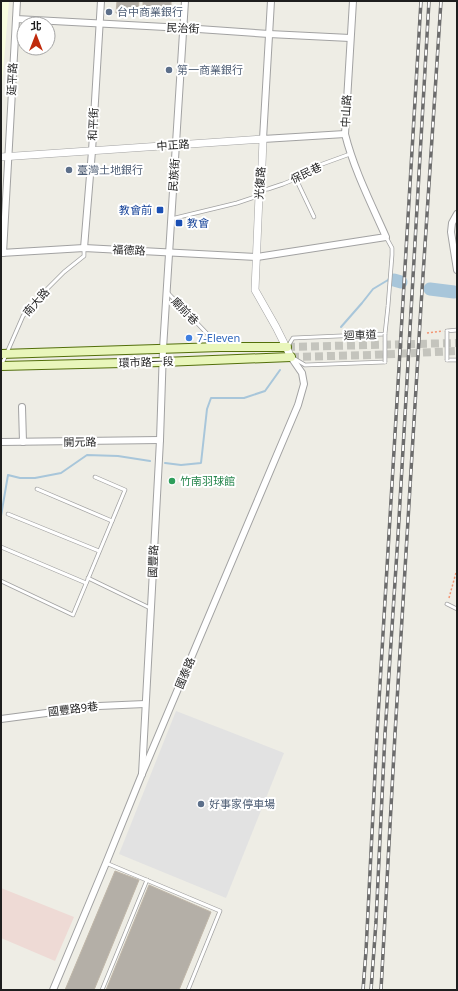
<svg xmlns="http://www.w3.org/2000/svg" width="458" height="991" viewBox="0 0 458 991" font-family="'Noto Sans','Noto Sans TC',sans-serif">
  <style>
    .commercial { fill: #eedad5 }
    .education { fill: #f8fddf }
    .parking { fill: #e2e2e2 }
    .lines { fill: none; stroke-linecap: round; stroke-linejoin: round }
    .stream { stroke: #a8c6da; stroke-width: 2 }
    .river { stroke: #a8c6da; stroke-width: 13 }
    .building { fill: #b4afa7; stroke: #bfb6a8 }
    .secondary-tunnel { stroke: #c4c4bd; stroke-width: 8; stroke-dasharray: 8 4; stroke-linecap: butt }
    .service-casing { stroke: #a2a2a2; stroke-width: 4.5 }
    .minor-casing { stroke: #a2a2a2; stroke-width: 8 }
    .tertiary-casing { stroke: #a2a2a2; stroke-width: 8 }
    .secondary-casing { stroke: #536f0b; stroke-width: 10 }
    .path { stroke: #f29573; stroke-width: 1.5; stroke-dasharray: 2 2; stroke-linecap: butt }
    .service { stroke: #fff; stroke-width: 3 }
    .minor { stroke: #fff; stroke-width: 6 }
    .tertiary { stroke: #fff; stroke-width: 7 }
    .secondary { stroke: #e9f6bb; stroke-width: 8 }
    .rail-casing { stroke: #6c6c6c; stroke-width: 3.5 }
    .rail { stroke: #fff; stroke-width: 2; stroke-dasharray: 6; stroke-linecap: butt }
    .service-bridge-casing { stroke: #a2a2a2; stroke-width: 4.5; stroke-linecap: butt }
    .service-bridge { stroke: #fff; stroke-width: 3 }
    .service-dot { fill: #5c6f8a; stroke: #fff; stroke-width: 1.5 }
    .transit-dot { fill: #1a4fb4; stroke: #fff; stroke-width: 1.5 }
    .shop-dot { fill: #3f7fe0; stroke: #fff; stroke-width: 1.5 }
    .leisure-dot { fill: #2e9e5b; stroke: #fff; stroke-width: 1.5 }
    .labels { text-anchor: middle; stroke-width: 4; stroke-linejoin: round; paint-order: stroke }
    .service-label { font-size: 11px; fill: #4e5e75; stroke: #fff; text-anchor: start }
    .street-label { font-size: 11px; fill: #1e1e1e; stroke: #fff }
    .transit-label { font-size: 11px; fill: #164399; stroke: #fff; text-anchor: end }
    .shop-label { font-size: 11px; fill: #366cbe; stroke: #fff; text-anchor: start }
    .leisure-label { font-size: 11px; fill: #27864d; stroke: #fff; text-anchor: start }
  </style>
  <rect width="100%" height="100%" fill="#eeede5"/>
  <path class="commercial" d="M1 888 74 917 55 961 1 938Z"/>
  <path class="education" d="M1 1H9L1 97Z"/>
  <path class="parking" d="M176 711 284 753 226 898 119 854Z"/>
  <g class="lines">
    <g class="stream">
      <path d="M341 327 362 303 373 289 388 280"/>
      <path d="M165 463 181 465 201 463 207 409 211 398H244L265 391 280 370"/>
      <path d="M1 516 8 475 20 478H35L61 473 87 455 118 456 150 461"/>
    </g>
    <g class="river">
      <path d="M394 280 401 282"/>
      <path d="M430 289 454 292"/>
    </g>
  </g>
  <g class="building">
    <path d="M117 1H139L138 14 116 13Z"/>
    <path d="M143 1H171V15L143 14Z"/>
    <path d="M115 871 139 880 94 990H65Z"/>
    <path d="M149 885 211 912 179 990H106Z"/>
  </g>
  <g class="lines">
    <g class="secondary-tunnel">
      <path d="M287 347 457 343"/>
      <path d="M291 357 372 355 457 351"/>
    </g>
    <g class="service-casing">
      <g id="service">
        <path d="M296 179 314 217"/>
        <path d="M261 190 268 189 283 184 313 172 317 166 350 154"/>
        <path d="M171 219 237 203 258 196"/>
        <path d="M167 292 219 346"/>
        <path d="M447 331 457 330"/>
        <path d="M288 346 293 338 385 334 388 306 392 255V248L386 237"/>
        <path d="M295 359 305 365 385 362"/>
        <path d="M447 360H457"/>
        <path d="M2 364 23 316 35 301 64 272 84 256V249"/>
        <path d="M37 489 112 521"/>
        <path d="M8 514 99 551"/>
        <path d="M1 547 86 583"/>
        <path d="M88 578 150 608"/>
        <path d="M1 581 73 615 125 490 95 477"/>
        <path d="M447 604 457 609"/>
        <path d="M106 863 220 911 188 990"/>
        <path d="M102 990 147 880"/>
      </g>
    </g>
    <g class="minor-casing">
      <g id="minor">
        <path d="M271 1 263 139 345 134"/>
        <path d="M16 19 184 28 269 34 350 38"/>
        <path d="M457 214 452 223 451 232 457 270"/>
        <path d="M84 248 92 151 101 1"/>
        <path d="M1 253 84 248 257 257 386 237C371 203 354 170 345 134L353 1"/>
        <path d="M3 253 17 1"/>
        <path d="M22 407 23 442"/>
        <path d="M1 442 160 440"/>
        <path d="M1 719 99 706 145 704"/>
        <path d="M142 774 160 440 163 349 185 1"/>
        <path d="M53 990 106 863 142 774 298 405 304 384 302 373 291 357"/>
      </g>
    </g>
    <g class="tertiary-casing">
      <path id="tertiary" d="M1 157 263 139 261 190 259 196 255 290 276 327 291 357"/>
    </g>
    <g class="secondary-casing">
      <g id="secondary">
        <path d="M1 354 220 347H287"/>
        <path d="M1 366 163 362 291 357"/>
      </g>
    </g>
    <g class="path">
      <path d="M427 333 443 331"/>
      <path d="M449 598 457 569"/>
    </g>
    <use href="#service" class="service"/>
    <use href="#minor" class="minor"/>
    <use href="#tertiary" class="tertiary"/>
    <use href="#secondary" class="secondary"/>
    <g class="rail-casing">
      <g id="rail">
        <path d="M363 990 366 951 377 734 421 1"/>
        <path d="M371 990 376 922 385 734 398 536 429 1"/>
        <path d="M381 990 395 734 421 306 441 1"/>
      </g>
    </g>
    <use href="#rail" class="rail"/>
    <g class="service-bridge-casing">
      <g id="service-bridge">
        <path d="M447 331V360"/>
        <path d="M385 334V362"/>
      </g>
    </g>
    <use href="#service-bridge" class="service-bridge"/>
  </g>
  <g class="service-dot">
    <circle cx="109" cy="12" r="4"/>
    <circle cx="169" cy="70" r="4"/>
    <circle cx="69" cy="170" r="4"/>
    <circle cx="201" cy="804" r="4"/>
  </g>
  <g class="transit-dot">
    <rect x="156" y="206" width="8" height="8" rx="2"/>
    <rect x="175" y="219" width="8" height="8" rx="2"/>
  </g>
  <circle class="shop-dot" cx="189" cy="338" r="4"/>
  <circle class="leisure-dot" cx="172" cy="481" r="4"/>
  <g class="labels">
    <g class="service-label">
      <text x="117" y="16">台中商業銀行</text>
      <text x="177" y="74">第一商業銀行</text>
      <text x="77" y="174">臺灣土地銀行</text>
      <text x="209" y="808">好事家停車場</text>
    </g>
    <g class="street-label">
      <text transform="translate(183 28) rotate(3)" y="4">民治街</text>
      <text transform="translate(12 79) rotate(-87)" y="4">延平路</text>
      <text transform="translate(346 111) rotate(-87)" y="4">中山路</text>
      <text transform="translate(93 124) rotate(-87)" y="4">和平街</text>
      <text transform="translate(173 145) rotate(-4)" y="4">中正路</text>
      <text transform="translate(306 173) rotate(-26)" y="4">保民巷</text>
      <text transform="translate(174 175) rotate(-86)" y="4">民族街</text>
      <text transform="translate(260 183) rotate(-86)" y="4">光復路</text>
      <text transform="translate(129 250) rotate(3)" y="4">福德路</text>
      <text transform="translate(36 302) rotate(-49)" y="4">南大路</text>
      <text transform="translate(185 311) rotate(46)" y="4">廟前巷</text>
      <text transform="translate(360 335) rotate(-2)" y="4">迴車道</text>
      <text transform="translate(146 362) rotate(-2)" y="4">環市路一段</text>
      <text transform="translate(80 442) rotate(-1)" y="4">開元路</text>
      <text transform="translate(153 561) rotate(-87)" y="4">國豐路</text>
      <text transform="translate(185 673) rotate(-67)" y="4">國泰路</text>
      <text transform="translate(73 709) rotate(-7)" y="4">國豐路9巷</text>
    </g>
    <g class="transit-label">
      <text x="152" y="214">教會前</text>
      <text x="187" y="227" text-anchor="start">教會</text>
    </g>
    <g class="shop-label">
      <text x="197" y="342">7-Eleven</text>
    </g>
    <g class="leisure-label">
      <text x="180" y="485">竹南羽球館</text>
    </g>
  </g>
  <rect width="458" height="991" fill="none" stroke="#1e1e1e" stroke-width="4"/>
  <g transform="translate(36 36)"><circle r="19" fill="#ffffff" stroke="#a5a5a5"/>
  <path d="M0-3L7 15L0 10L-7 15Z" fill="#c02a0c"/>
  <text y="-6" font-size="11" font-weight="bold" text-anchor="middle" fill="#1e1e1e">北</text>
  </g>
</svg>
